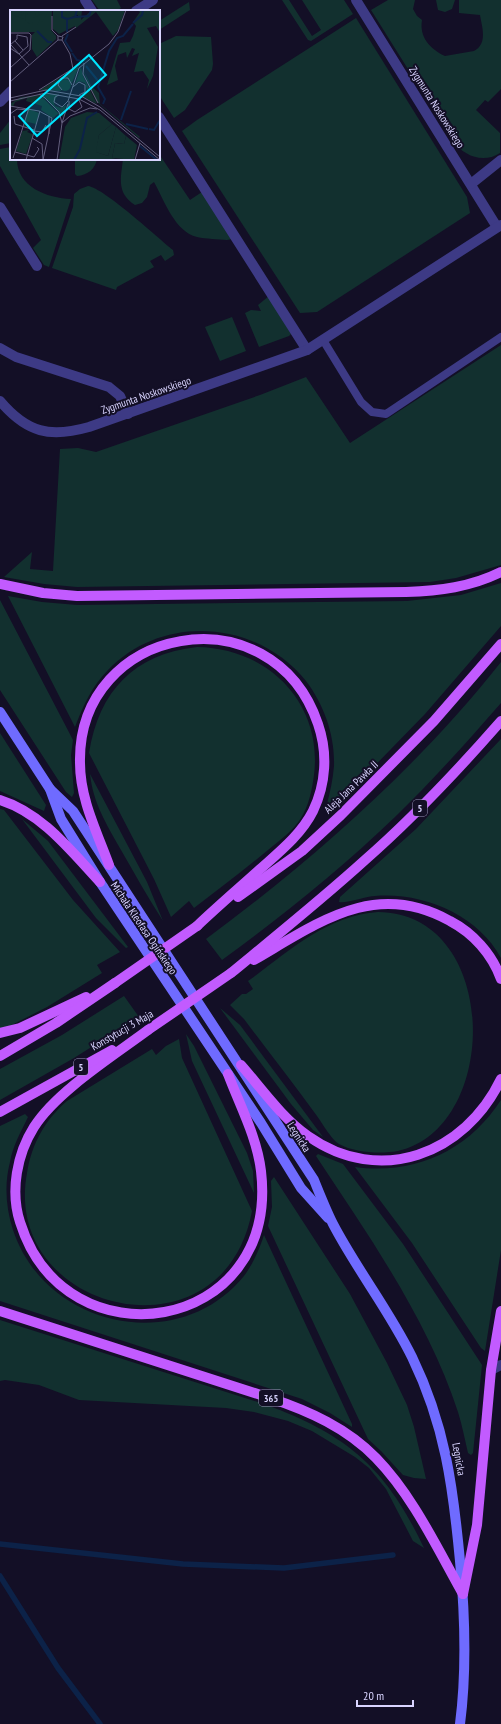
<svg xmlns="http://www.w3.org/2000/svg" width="501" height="1724" viewBox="0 0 501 1724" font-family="'PT Sans Narrow',sans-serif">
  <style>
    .grass { fill: #12302f }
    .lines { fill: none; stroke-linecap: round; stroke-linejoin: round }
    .stream { stroke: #0c2248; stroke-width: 5.5 }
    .lane { stroke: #3d3a85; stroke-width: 8 }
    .street { stroke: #3d3a85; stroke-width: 10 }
    .secondary { stroke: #6f6bff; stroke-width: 10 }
    .primary { stroke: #c25bff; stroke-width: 10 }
    .primary-bridge { stroke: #c25bff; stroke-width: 10 }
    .labels { text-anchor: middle; stroke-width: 4; stroke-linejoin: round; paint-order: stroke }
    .shield { fill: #130f26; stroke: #9e99be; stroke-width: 1 }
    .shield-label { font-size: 10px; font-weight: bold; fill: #d9d4ff }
    .street-label { font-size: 11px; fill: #d9d4ff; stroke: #130f26 }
    .inset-river { fill: none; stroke: #0c2248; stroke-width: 2 }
    .inset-road { fill: none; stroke: #625e7d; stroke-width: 1 }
    .view { fill: #00e5ff; fill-opacity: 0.15; stroke: #00e5ff; stroke-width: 2 }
    .inset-edge { fill: none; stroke: #d9d4ff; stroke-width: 2 }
  </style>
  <rect width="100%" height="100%" fill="#130f26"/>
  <g class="grass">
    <path d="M92 0H117L121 8 116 11H100Z"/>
    <path d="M282 0H289L312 36 321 30 302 0H344L353 14 311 41 308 40Z"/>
    <path d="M388 0H415L413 9 417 16 422 20C419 37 430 49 445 56L474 51C488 44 482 27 480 15L459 13V0H501V89L488 102 485 100 476 110 500 133V153C483 164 464 156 453 141L371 10Z"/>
    <path d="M436 0H455L452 9 445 12 438 10Z"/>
    <path d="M189 2 190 10 159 30V21Z"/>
    <path d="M356 18 467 197 470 213 317 312 300 313 182 131 197 120Z"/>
    <path d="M176 36 211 37 213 64 212 70 185 110 174 118 159 95V44Z"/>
    <path d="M11 119V143L0 145V133Z"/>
    <path d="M11 147V159H17C17 187 47 198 71 199L49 267 44 265 33 248 41 240 0 166V149Z"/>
    <path d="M159 154 190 200 202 192 232 239 227 240C218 239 206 239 197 237 175 232 164 200 154 182L150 185 147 197 142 203 135 205C116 193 121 177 123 159H159Z"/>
    <path d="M75 159H97C95 169 88 175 77 176L75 174Z"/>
    <path d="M88 186C104 188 158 238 173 250L174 255 165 261 161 255 150 261 154 267 117 287 116 290 52 268 73 207 74 194 80 189Z"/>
    <path d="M269 296 291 334 289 336 259 347 245 313 251 310 261 311 258 305Z"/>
    <path d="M232 317 246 351 220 361 205 327Z"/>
    <path d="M501 345V565L456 578 430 582 77 587 44 584 4 577 32 552 30 569 53 571 60 449 78 448 96 452 260 395 306 377 350 443Z"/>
    <path d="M501 583V626L425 714 356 785 330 808 327 804C330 792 333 779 334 766 335 735 324 705 306 681 257 620 163 613 108 670 92 686 83 706 75 727L8 596 42 602 77 605 407 601 461 595Z"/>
    <path d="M0 600 73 740 71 755 74 793 72 797 66 792 0 690Z"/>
    <path d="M197 647C268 648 323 703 314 775 312 790 309 805 301 818 293 831 279 841 268 850 244 870 219 889 194 908L189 901 171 917 154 879 89 753C99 691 134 654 197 647Z"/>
    <path d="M501 662V703C467 742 432 781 395 817 341 869 282 916 222 960L206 939C314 859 417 768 501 662Z"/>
    <path d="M0 733 46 805 44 811 0 791Z"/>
    <path d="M501 739V958C478 915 423 892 375 896 366 896 346 904 339 902L340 897 416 829Z"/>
    <path d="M90 774 147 882 163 921C148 898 135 874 121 850 107 825 93 803 90 774Z"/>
    <path d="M0 809 4 810 73 900 120 952 97 965 102 973 47 1007 0 1031Z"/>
    <path d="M22 819 48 841 128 947 126 948 96 918Z"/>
    <path d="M378 912C501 913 501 1128 398 1151 381 1154 355 1153 339 1144 332 1140 322 1123 317 1116 293 1083 268 1051 244 1019L230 1005 242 994H246L253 989 248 981C287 953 327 915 378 912Z"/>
    <path d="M124 996 139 1017 74 1058 0 1100V1069L62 1035Z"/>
    <path d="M220 1008 240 1025 323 1137 313 1130 291 1104Z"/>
    <path d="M186 1034 194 1046 247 1153 253 1171 254 1193 192 1061Z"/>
    <path d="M179 1039 182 1058 252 1211C223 1366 1 1313 27 1173 32 1143 45 1120 67 1101L152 1049 156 1055 166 1046Z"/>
    <path d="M501 1100V1250L485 1351 481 1348 412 1243 355 1167C415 1175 468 1151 501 1100Z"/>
    <path d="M25 1114 28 1117C21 1132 13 1145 10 1162 4 1185 6 1208 13 1230 45 1327 178 1357 244 1276 253 1264 259 1250 264 1235L352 1424V1427L330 1413 302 1399 0 1301V1126Z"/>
    <path d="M318 1154 343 1164 403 1244 482 1365 473 1453 471 1455 468 1453C465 1440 462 1425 458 1412 428 1320 369 1236 316 1156Z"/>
    <path d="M274 1177 350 1294 387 1363 407 1405 414 1427 426 1479 414 1478 403 1475 381 1451 368 1439 268 1226 272 1207 271 1181Z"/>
    <path d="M0 1320 267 1405C349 1436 386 1468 424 1548L413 1541 386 1489 369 1468 355 1457 312 1431 288 1421 254 1412 226 1408 79 1400 39 1385 5 1380 0 1381Z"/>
  </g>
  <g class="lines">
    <g class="stream">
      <path d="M0 1544 183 1564 284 1568 393 1555"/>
      <path d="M0 1576 58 1668 100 1724"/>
    </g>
    <path class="lane" d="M323 340 361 402 372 412 386 414 501 337"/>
    <g class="street">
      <path d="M85 0 92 11"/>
      <path d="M356 0 497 227"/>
      <path d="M136 11 153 0"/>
      <path d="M0 102 11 91"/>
      <path d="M159 117 307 350"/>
      <path d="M471 184 501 160"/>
      <path d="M0 207 37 266"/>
      <path d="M0 348 16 357 109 387 120 396 128 414"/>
      <path d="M0 401C27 433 50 438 89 427L307 350 501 225"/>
      <path d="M491 1370 501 1365"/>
    </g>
    <g class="secondary">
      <path d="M0 712 50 789 61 819 100 882 261 1123 301 1188 328 1218"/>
      <path d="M50 789 73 811 314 1180C320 1195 326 1210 333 1224 357 1270 389 1310 412 1357 445 1425 453 1486 460 1561 465 1615 467 1670 460 1724"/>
    </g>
    <g class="primary">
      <path d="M0 584 43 593 77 596 406 592C439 591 471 587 501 572"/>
      <path d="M0 800C42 813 71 851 100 882"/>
      <path d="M109 865C97 832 80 799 80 763 77 625 272 589 318 724 328 753 326 784 313 811 301 835 278 853 258 871 238 889 217 907 197 926"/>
      <path d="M238 897 302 851 341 815 434 721 501 644"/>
      <path d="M254 960C318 923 375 879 450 921 473 933 492 954 501 979"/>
      <path d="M231 973C276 936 322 899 365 860 414 817 459 769 501 721"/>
      <path d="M148 1030C113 1056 56 1092 34 1127 17 1154 10 1191 20 1222 65 1367 280 1334 261 1171 257 1137 240 1106 228 1074"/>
      <path d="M0 1033 20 1028 86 997"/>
      <path d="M0 1056 56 1023 115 983"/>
      <path d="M241 1065C262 1089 282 1118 308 1136 380 1187 465 1154 501 1079"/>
      <path d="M0 1112 112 1050"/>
      <path d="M0 1311 270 1398C309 1411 347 1428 376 1458 413 1496 437 1548 463 1594"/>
      <path d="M463 1594 477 1525 491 1370 501 1311"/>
    </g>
    <g class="primary-bridge">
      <path d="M115 983 197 926"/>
      <path d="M148 1030 231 973"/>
    </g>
  </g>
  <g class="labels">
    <g class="shield">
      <rect x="413" y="800" width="14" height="16" rx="3"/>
      <rect x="74" y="1059" width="14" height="16" rx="3"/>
      <rect x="259" y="1390" width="24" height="16" rx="3"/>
    </g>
    <g class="shield-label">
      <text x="420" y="812">5</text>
      <text x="81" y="1071">5</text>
      <text x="271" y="1402">365</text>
    </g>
    <g class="street-label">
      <text transform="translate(437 107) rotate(58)" y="4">Zygmunta Noskowskiego</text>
      <text transform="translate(146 395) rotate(-19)" y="4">Zygmunta Noskowskiego</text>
      <text transform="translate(351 787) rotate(-44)" y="4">Aleja Jana Pawła II</text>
      <text transform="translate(144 928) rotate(56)" y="4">Michała Kleofasa Ogińskiego</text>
      <text transform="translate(122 1030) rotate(-30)" y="4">Konstytucji 3 Maja</text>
      <text transform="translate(299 1137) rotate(57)" y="4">Legnicka</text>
      <text transform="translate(459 1459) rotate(80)" y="4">Legnicka</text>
    </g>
  </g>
  <g transform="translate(10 10)">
    <rect width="150" height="150" fill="#130f26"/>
    <path d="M0 0H42L41 20 46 26V29L27 47 22 39V25L25 22H0ZM43 0H52V6L57 9 68 6 67 0H72L71 10 82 0H115L108 20 103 26 86 2 66 18 65 16 49 24 43 19ZM69 56 62 73 55 67 48 72 51 81 30 80ZM71 57 73 66 87 94 71 86 77 80 75 73 69 71 65 74ZM73 60 82 77 89 83 90 94 130 127 129 128 86 91ZM49 75a6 6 0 1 1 12 0a6 6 0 1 1-12 0ZM31 84H48L44 93 45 96 51 98 56 95 53 107ZM30 85 50 105 48 104 43 108 31 100 32 96 16 91 17 88 5 92 3 97 0 94 11 87ZM19 99 29 103 26 114 18 112 16 114 19 118 13 116ZM102 114 106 117 98 146 85 142 89 125ZM13 119 12 121 19 120 17 122 22 124 24 121 16 144 6 141ZM116 126 127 135 124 150 102 148 105 133 114 134Z" fill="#12302f"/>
    <path d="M3 0 11 1 12 6 14 2V9L0 4ZM19 0H24L26 5 23 8 32 4H28L29 0H39L32 12 30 9 27 15 23 12 22 15 15 11 16 1 17 5ZM52 0H67L70 4 57 9 52 6ZM127 0H150V23L146 16 137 18 148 37 143 66 137 79 139 70 133 61 124 62 129 43 122 46 125 39 122 38 117 48 116 42 108 45 105 56 108 70 97 75 110 33 120 32 123 26 126 16 123 12 130 2Z" fill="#12302f"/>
    <path d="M77 102 89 103 102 114 89 125 86 142 98 146 106 117 116 126 114 134 105 133 102 148 110 150H49L55 117 61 108Z" fill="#12302f"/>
    <path class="inset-river" d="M52 0V7L57 9V22M65 7 79 6 81 0M57 9 65 7 67 0M123 13 132 5 133 1 131 0M27 21 38 32H42M58 24 55 31 62 42M62 43 67 50 71 51M76 56 89 72M93 94 95 89 88 77 99 41 107 28 113 26 123 14M111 110 121 81M116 114 138 119M139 119 144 120 150 110M130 136 147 150M64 150 70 139 77 108 87 102"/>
    <path class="inset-road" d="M42 6V20L48 26M0 23H19L21 25 20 40 0 58M52 26 66 17M52 30H48V26L53 27 52 30 60 44 63 59M5 31 13 40M1 35 19 55M0 38 9 44 18 36 17 27 7 25V29L0 35M74 53 73 64 88 93M0 72 48 30M63 77 69 72 75 75V82L69 85M29 80 70 54M52 80 48 75 51 68H58L62 75M29 84 35 88 49 102 52 113M49 85 45 87 44 92 52 97 58 91 69 58 99 34 108 22 116 0M0 88 36 80 71 86 90 97 150 147M0 91 36 83 69 89 90 100 150 150M59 91V99L65 102 72 97 69 90M0 96 29 101 42 108 33 150M0 104 7 99 18 100M4 106 5 114 24 120M39 106V124M52 113 60 106 80 98 87 99M24 121 32 122 36 115M22 128 32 134 33 149M5 142 24 147 29 139 27 137M3 148 19 98M16 150 30 101M47 150 52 113 58 94M125 150 130 133"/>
    <path class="view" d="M79 45 96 65 27 126 9 106Z"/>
    <rect width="150" height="150" class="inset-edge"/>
  </g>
  <path d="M357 1700v6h56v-6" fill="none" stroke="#d9d4ff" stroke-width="2"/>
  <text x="363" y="1700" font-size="12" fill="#d9d4ff" stroke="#130f26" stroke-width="3" paint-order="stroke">20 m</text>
</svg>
